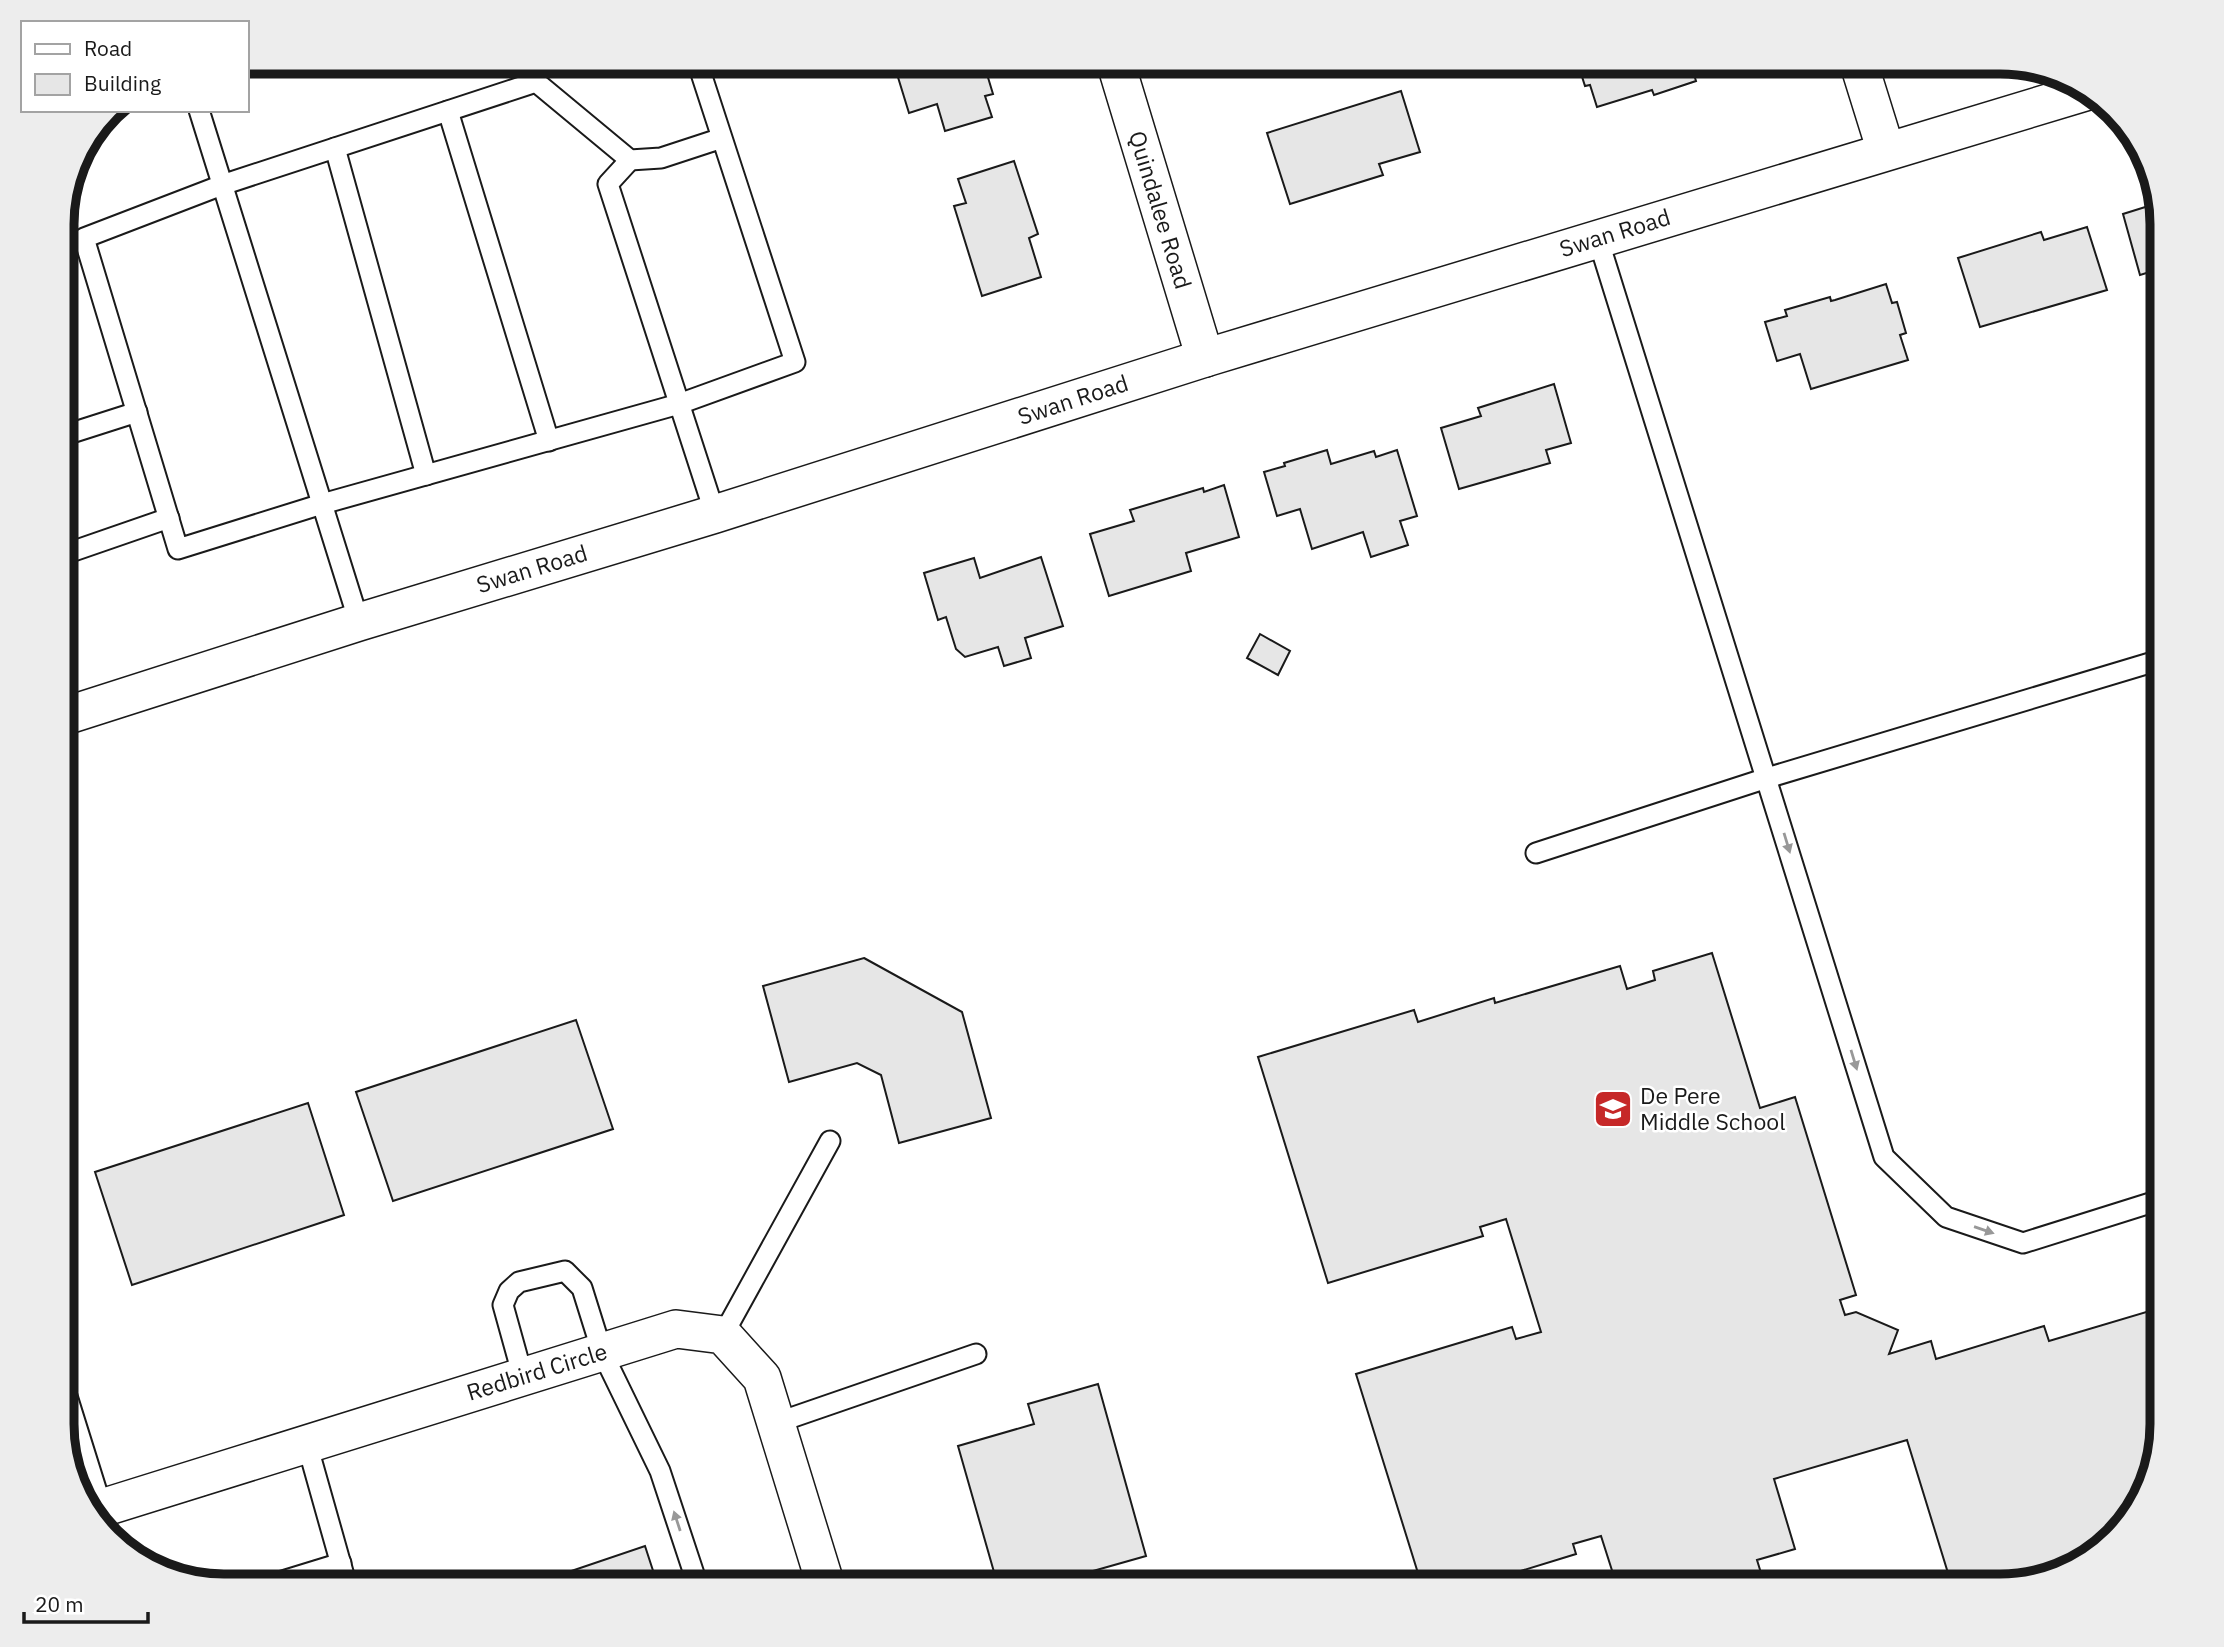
<svg xmlns="http://www.w3.org/2000/svg" width="2224" height="1647" viewBox="0 0 2224 1647" font-family="'IBM Plex Sans',sans-serif">
  <style>
    .building { fill: #e6e6e6; stroke: #1a1a1a; stroke-width: 2 }
    .lines { fill: none; stroke-linecap: round; stroke-linejoin: round }
    .service-casing { stroke: #1a1a1a; stroke-width: 23 }
    .minor-casing { stroke: #1a1a1a; stroke-width: 40 }
    .service { stroke: #fff; stroke-width: 19 }
    .minor { stroke: #fff; stroke-width: 37 }
    .oneway { fill: #989898 }
    .labels { text-anchor: middle; stroke-width: 5; stroke-linejoin: round; paint-order: stroke }
    .street-label { font-size: 23px; fill: #1a1a1a; stroke: #fff }
    .poi-label { font-size: 23px; fill: #1a1a1a; stroke: #fff; text-anchor: start }
    .rim { fill: none; stroke: #1a1a1a; stroke-width: 9 }
  </style>
  <rect width="100%" height="100%" fill="#fff"/>
  <g class="building">
    <path d="M893 61H983L993 94 985 96 992 117 945 131 937 104 909 113Z"/>
    <path d="M1577 61H1690L1696 81 1654 95 1652 90 1597 107 1590 85 1585 86Z"/>
    <path d="M1401 91 1420 152 1379 164 1383 175 1290 204 1267 133Z"/>
    <path d="M1014 161 1038 234 1029 238 1041 277 982 296 954 206 966 203 958 179Z"/>
    <path d="M2158 203 2163 223V268L2140 275 2123 214Z"/>
    <path d="M2087 227 2107 290 1980 327 1958 258 2041 232 2044 240Z"/>
    <path d="M1886 284 1892 303 1897 302 1906 333 1900 335 1908 360 1811 389 1800 354 1777 361 1765 322 1787 316 1785 310 1830 297 1831 301 1835 300Z"/>
    <path d="M62 358 73 397 62 400Z"/>
    <path d="M1554 384 1571 443 1546 450 1550 463 1459 489 1441 428 1481 416 1478 408Z"/>
    <path d="M1327 450 1331 464 1374 451 1376 457 1397 450 1417 516 1400 521 1408 545 1371 557 1363 532 1312 549 1300 509 1277 516 1264 472 1285 466 1284 463Z"/>
    <path d="M1224 485 1239 537 1186 553 1191 571 1109 596 1090 534 1134 521 1130 510 1203 488 1204 492Z"/>
    <path d="M1041 557 1063 626 1025 638 1031 658 1004 666 998 647 965 657 956 649 946 617 938 620 924 573 974 558 980 578Z"/>
    <path d="M1260 634 1290 651 1278 675 1247 658Z"/>
    <path d="M1712 953 1760 1108 1795 1097 1856 1295 1840 1300 1845 1315 1856 1312 1898 1330 1889 1354 1931 1341 1936 1359 2044 1326 2049 1341 2163 1307V1424L2129 1522 2073 1569 2011 1583 2010 1578 1986 1586H1952L1907 1440 1774 1479 1795 1549 1757 1560 1765 1586H1617L1601 1536 1573 1544 1576 1554 1472 1586H1422L1356 1374 1512 1327 1516 1339 1541 1332 1506 1219 1480 1227 1483 1236 1328 1283 1258 1057 1414 1010 1418 1022 1494 998 1495 1003 1620 966 1627 989 1655 980 1653 971Z"/>
    <path d="M864 958 962 1012 991 1118 899 1143 881 1075 857 1063 789 1082 763 986Z"/>
    <path d="M576 1020 613 1129 393 1201 356 1092Z"/>
    <path d="M308 1103 344 1215 132 1285 95 1172Z"/>
    <path d="M1098 1384 1146 1556 1040 1586H998L958 1446 1034 1424 1028 1404Z"/>
    <path d="M645 1546 658 1586H527Z"/>
  </g>
  <g class="lines">
    <g class="service-casing">
      <g id="service">
        <path d="M697 61 795 362 679 404 322 504 178 549 84 238 222 185 536 82 630 160 661 158 722 138"/>
        <path d="M199 110 359 622"/>
        <path d="M448 111 549 441"/>
        <path d="M335 148 426 475"/>
        <path d="M630 160 608 184 715 514"/>
        <path d="M1598 239 1884 1157 1946 1217 2023 1243 2163 1199"/>
        <path d="M62 436 137 412"/>
        <path d="M62 555 169 518"/>
        <path d="M1536 853 1767 778 2163 659"/>
        <path d="M723 1335 830 1141"/>
        <path d="M523 1377 503 1305 509 1291 519 1282 565 1271 582 1288 602 1352 660 1471 698 1586"/>
        <path d="M62 1398 67 1396 102 1508"/>
        <path d="M776 1423 976 1354"/>
        <path d="M307 1444 347 1586"/>
        <path d="M266 1586 341 1563"/>
      </g>
    </g>
    <g class="minor-casing">
      <g id="minor">
        <path d="M1115 61 1205 358"/>
        <path d="M1858 61 1886 151"/>
        <path d="M62 717 359 622 715 514 1205 358 2088 91"/>
        <path d="M89 1512 676 1329 723 1335 762 1378 826 1586"/>
      </g>
    </g>
    <use href="#service" class="service"/>
    <use href="#minor" class="minor"/>
  </g>
  <defs><path id="oneway-solid" d="M-6-.8H1V-3.2L6.5 0L1 3.2V.8H-6Z" transform="scale(1.75)"/></defs>
  <g class="oneway">
    <use href="#oneway-solid" transform="translate(1787 843) rotate(73)"/>
    <use href="#oneway-solid" transform="translate(1854 1060) rotate(73)"/>
    <use href="#oneway-solid" transform="translate(1984 1230) rotate(19)"/>
    <use href="#oneway-solid" transform="translate(677 1521) rotate(-108)"/>
  </g>
  <defs>
    <g id="school-square" transform="scale(2.0125)"><rect x="-9" y="-9" width="18" height="18" rx="4" fill="#c62828" stroke="#fff"/><path d="M0-5L7-2L0 1L-7-2ZM-4 1L0 2.5L4 1V4Q0 6-4 4Z" fill="#fff"/></g>
  </defs>
  <g fill-rule="evenodd">
    <use href="#school-square" x="1613" y="1109"/>
  </g>
  <g class="labels">
    <g class="street-label">
      <text transform="translate(1160 210) rotate(73)" y="8">Quindalee Road</text>
      <text transform="translate(1615 233) rotate(-17)" y="8">Swan Road</text>
      <text transform="translate(1073 400) rotate(-18)" y="8">Swan Road</text>
      <text transform="translate(532 569) rotate(-17)" y="8">Swan Road</text>
      <text transform="translate(537 1372) rotate(-17)" y="8">Redbird Circle</text>
    </g>
    <g class="poi-label">
      <text x="1640" y="1104">De Pere<tspan x="1640" dy="26">Middle School</tspan></text>
    </g>
  </g>
  <path d="M0 0H2224V1647H0ZM224 74H2000A150 150 0 0 1 2150 224V1424A150 150 0 0 1 2000 1574H224A150 150 0 0 1 74 1424V224A150 150 0 0 1 224 74Z" fill="#ededed" fill-rule="evenodd"/>
  <path class="rim" d="M224 74H2000A150 150 0 0 1 2150 224V1424A150 150 0 0 1 2000 1574H224A150 150 0 0 1 74 1424V224A150 150 0 0 1 224 74Z"/>
  <rect x="21" y="21" width="228" height="91" fill="#ffffff" stroke="#a3a3a3" stroke-width="2"/>
  <rect x="35" y="44" width="35" height="10" fill="#ffffff" stroke="#a3a3a3" stroke-width="2"/>
  <text x="84" y="56" font-size="21" fill="#1a1a1a">Road</text>
  <rect x="35" y="74" width="35" height="21" fill="#e6e6e6" stroke="#a3a3a3" stroke-width="2"/>
  <text x="84" y="91" font-size="21" fill="#1a1a1a">Building</text>
  <path d="M24 1612v10h124v-10" fill="none" stroke="#1a1a1a" stroke-width="3.5"/>
  <text x="35" y="1612" font-size="21" fill="#1a1a1a" stroke="#ffffff" stroke-width="5" paint-order="stroke">20 m</text>
</svg>
